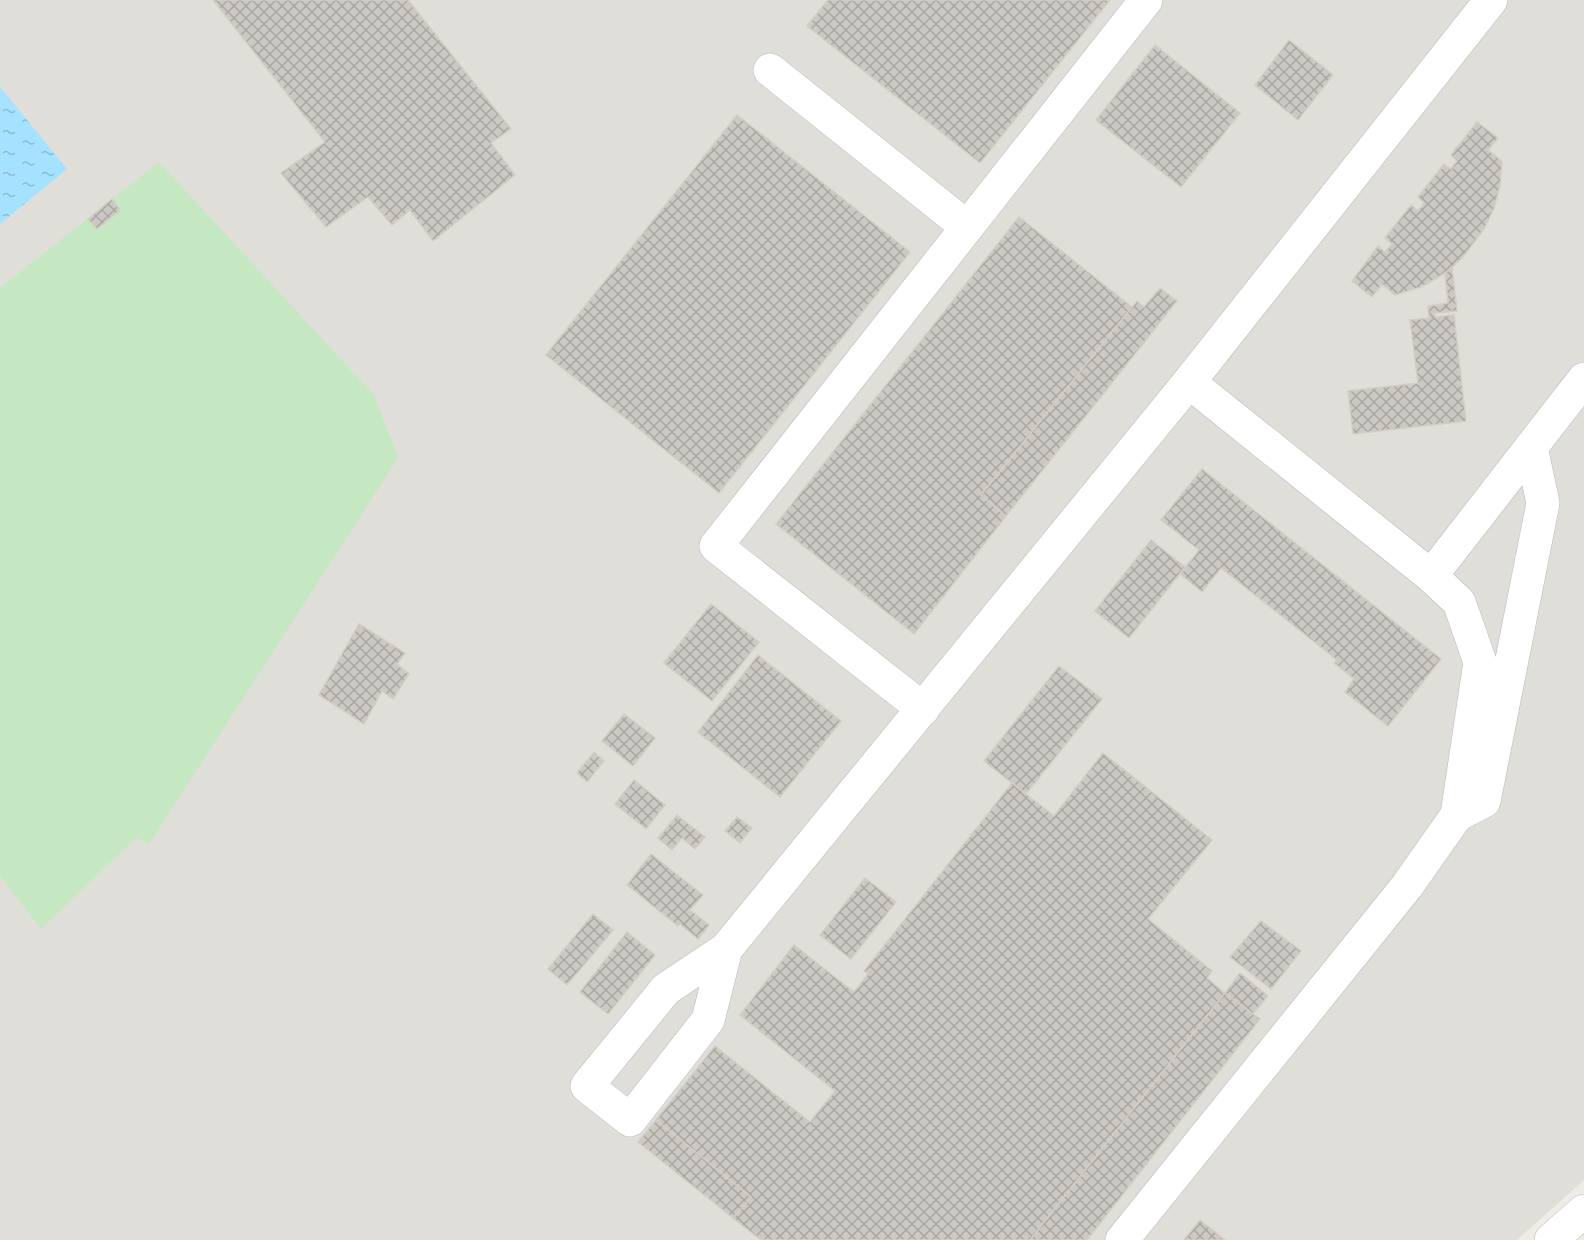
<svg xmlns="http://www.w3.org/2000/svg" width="1584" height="1240" viewBox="0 0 1584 1240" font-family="Rubik,sans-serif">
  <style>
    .industrial { fill: #e0ded9 }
    .grass { fill: #c5e7c1 }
    .water { fill: url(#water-ripples) }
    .building { fill: url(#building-cross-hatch); stroke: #d4cdc3; stroke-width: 1.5 }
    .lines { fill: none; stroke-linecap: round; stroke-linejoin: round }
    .minor-casing { stroke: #b5b8bc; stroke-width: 34 }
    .minor { stroke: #fff; stroke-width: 33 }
  </style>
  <defs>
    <pattern id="water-ripples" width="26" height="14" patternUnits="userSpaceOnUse" patternTransform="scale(1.5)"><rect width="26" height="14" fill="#a5e2ff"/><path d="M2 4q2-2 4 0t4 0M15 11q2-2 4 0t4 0" fill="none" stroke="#8abbd2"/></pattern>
    <pattern id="building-cross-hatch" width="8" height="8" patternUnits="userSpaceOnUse" patternTransform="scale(1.5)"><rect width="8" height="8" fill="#ccc9c4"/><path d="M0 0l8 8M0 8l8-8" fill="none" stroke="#a9a7a3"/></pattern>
  </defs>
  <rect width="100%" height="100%" fill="#efece5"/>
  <path class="industrial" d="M0 0H1584V1180L1517 1240H0Z"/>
  <path class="grass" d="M159 162 374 395 398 458 149 844 136 838 41 929 0 876V288Z"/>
  <path class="water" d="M0 87 67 169 0 224Z"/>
  <g class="building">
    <path d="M213 0H408L511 129 491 143 515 175 433 241 410 210 392 225 368 197 326 227 281 173 325 142Z"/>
    <path d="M828 0H1110L980 163 807 26Z"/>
    <path d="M1289 40 1333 75 1298 120 1255 85Z"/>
    <path d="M1155 45 1240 113 1181 187 1096 120Z"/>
    <path d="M737 115 910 252 719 493 546 355Z"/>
    <path d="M1477 122 1498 138 1488 150 1502 161 1500 186 1494 208 1484 229 1463 257 1449 270 1434 280 1421 287 1395 295 1382 284 1372 297 1352 281 1378 246 1385 252 1392 244 1385 238 1411 205 1418 211 1424 203 1418 197 1444 164 1451 169 1457 161 1451 155Z"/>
    <path d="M112 199 120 210 97 229 88 219Z"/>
    <path d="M1019 217 1132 307 981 495 1006 516 914 634 776 524Z"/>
    <path d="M1452 267 1457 311 1435 313V317L1454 315 1466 421 1353 434 1348 391 1418 383 1410 320 1429 318 1428 306 1448 303 1445 273Z"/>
    <path d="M1160 288 1177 301 1006 516 981 495 1137 301 1144 307Z"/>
    <path d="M1202 469 1441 659 1388 726 1345 692 1354 679 1334 663 1337 660 1221 568 1202 592 1180 574 1199 550 1161 520Z"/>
    <path d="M1151 540 1185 567 1129 638 1095 611Z"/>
    <path d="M711 604 759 642 712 701 664 663Z"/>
    <path d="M359 624 405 653 397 664 409 674 393 699 382 691 364 724 319 695Z"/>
    <path d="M758 655 841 721 780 797 698 732Z"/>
    <path d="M1059 666 1102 699 1026 794 984 761Z"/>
    <path d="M624 714 655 738 633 766 602 741Z"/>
    <path d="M594 752 604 761 587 782 577 773Z"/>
    <path d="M1103 753 1212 840 1148 919 1212 971 1207 978 1225 993 1030 1240H761L733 1218 751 1197 656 1120 715 1046 810 1122 835 1091 740 1015 794 945 854 992 868 974 864 971 1012 783 1054 816Z"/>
    <path d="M634 780 665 805 646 829 615 804Z"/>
    <path d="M677 815 705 837 695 849 682 838 672 850 658 838Z"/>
    <path d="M737 817 752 828 740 843 725 831Z"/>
    <path d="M651 854 703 895 690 910 709 925 698 939 680 924 678 926 627 885Z"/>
    <path d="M865 878 896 902 851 959 820 935Z"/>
    <path d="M593 914 613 930 567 985 548 969Z"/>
    <path d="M1261 921 1301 951 1271 989 1230 957Z"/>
    <path d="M627 932 655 955 608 1014 580 992Z"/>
    <path d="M1240 973 1268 996 1253 1014 1225 993Z"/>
    <path d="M1225 993 1260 1019 1087 1240H1030Z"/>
    <path d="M656 1120 751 1197 733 1218 638 1142Z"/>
    <path d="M1200 1220 1225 1240H1184Z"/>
  </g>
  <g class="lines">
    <g class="minor-casing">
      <g id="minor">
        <path d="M770 70 967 227"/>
        <path d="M1189 382 1431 576 1584 379"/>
        <path d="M1431 576 1459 602 1480 662 1457 815 1484 801 1543 503 1531 447"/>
        <path d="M923 709 716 546 1146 0"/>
        <path d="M726 949 708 1020 630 1120 587 1086 666 989 726 949 1189 382 1491 0"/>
        <path d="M1122 1240 1407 886 1457 815"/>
        <path d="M1551 1240 1584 1211"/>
      </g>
    </g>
    <use href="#minor" class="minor"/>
  </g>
</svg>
